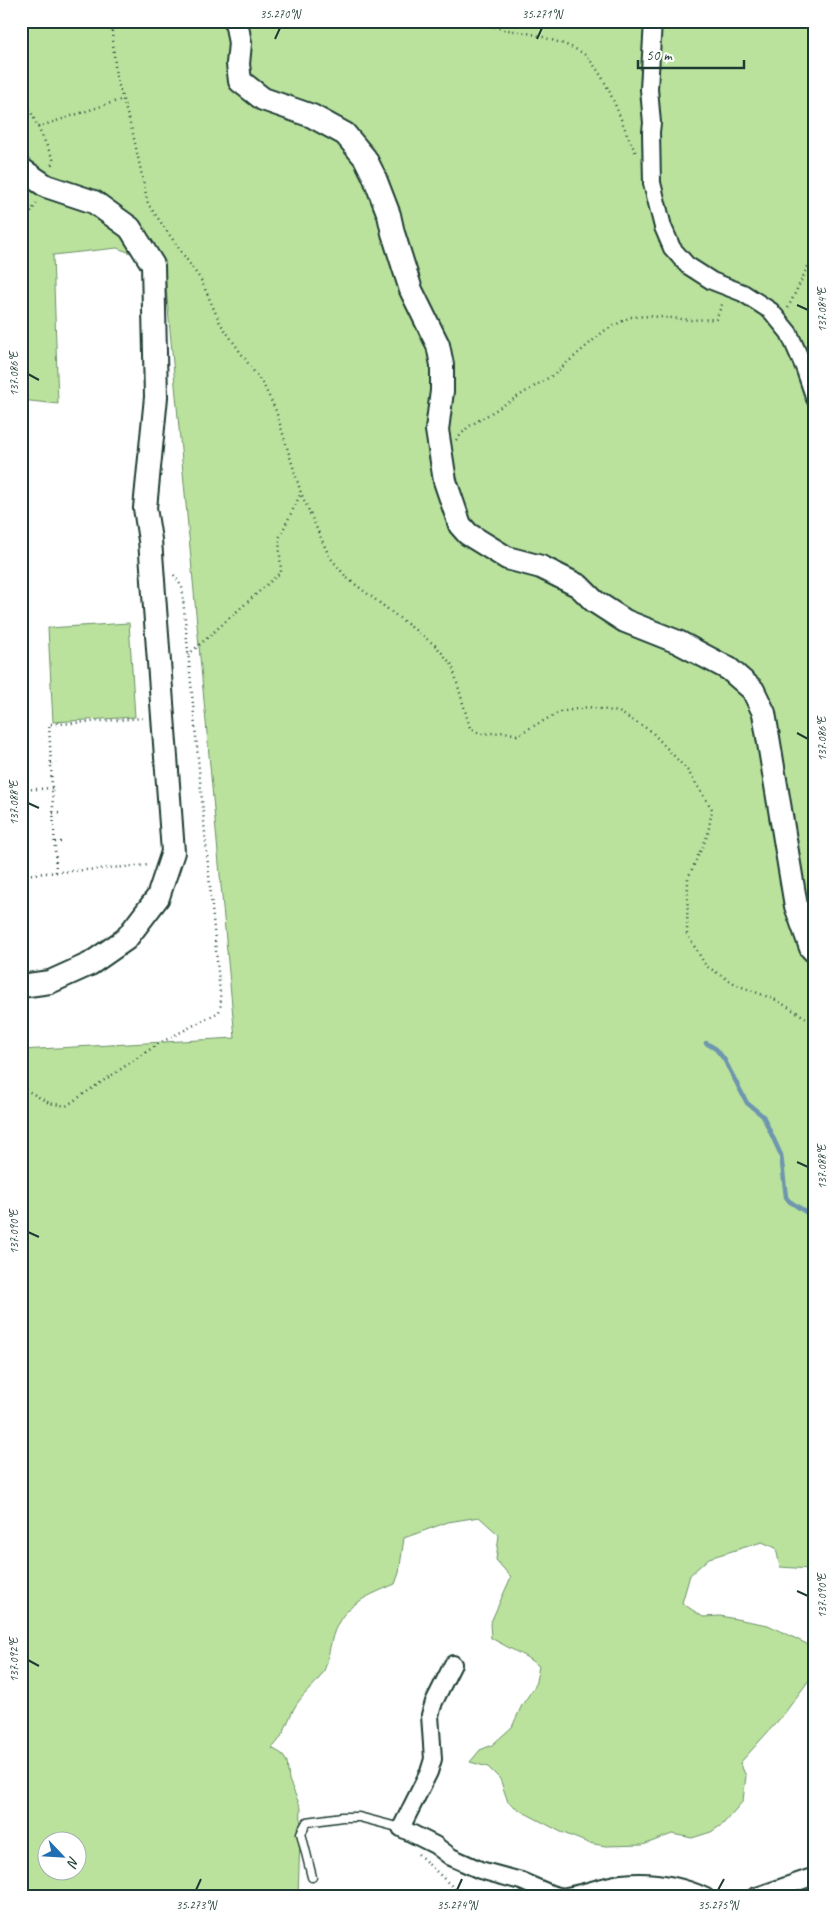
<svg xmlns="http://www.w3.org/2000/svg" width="836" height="1918" viewBox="0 0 836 1918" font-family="Caveat,sans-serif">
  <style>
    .green { fill: #bae29d; stroke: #6c9068; fill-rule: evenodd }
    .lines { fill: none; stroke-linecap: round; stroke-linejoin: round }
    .stream { stroke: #6e96ae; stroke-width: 4.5 }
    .lane-casing { stroke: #1f3d34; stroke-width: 11 }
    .street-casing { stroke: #1f3d34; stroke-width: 20 }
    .secondary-casing { stroke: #1f3d34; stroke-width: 26 }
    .path { stroke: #1f3d34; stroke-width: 2.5; stroke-dasharray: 1 4; stroke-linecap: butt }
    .lane { stroke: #fff; stroke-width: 8 }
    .street { stroke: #fff; stroke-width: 16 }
    .secondary { stroke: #fff; stroke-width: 22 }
    .ticks { fill: none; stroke: #1f3d34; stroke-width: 2 }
    .neatline { fill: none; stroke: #1f3d34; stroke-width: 2 }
    .ticks-label { font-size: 12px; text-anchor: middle; fill: #1f3d34 }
  </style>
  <rect width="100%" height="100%" fill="#fff"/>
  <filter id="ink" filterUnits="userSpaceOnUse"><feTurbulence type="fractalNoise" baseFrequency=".02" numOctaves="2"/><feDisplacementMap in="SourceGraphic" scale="10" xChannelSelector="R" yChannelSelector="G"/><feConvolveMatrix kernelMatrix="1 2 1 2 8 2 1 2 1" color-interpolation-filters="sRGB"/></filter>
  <g filter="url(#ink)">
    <g class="green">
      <path d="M21 21H815V1514L809 1519 814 1560 810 1569 780 1567 776 1548 762 1542 709 1558 690 1575 682 1603 703 1617 720 1616 768 1625 815 1648V1672L784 1714 740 1763 746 1776 743 1801 723 1824 711 1832 692 1838 672 1834 643 1845 606 1846 588 1843 561 1832 521 1811 508 1802 500 1779 488 1767 470 1762 480 1750 492 1745 512 1727 522 1705 535 1686 539 1666 526 1657 491 1638 490 1624 511 1577 496 1560 499 1535 479 1517 448 1522 404 1538 399 1573 395 1584C363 1598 339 1606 331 1643 328 1655 328 1665 321 1676 314 1686 303 1694 296 1705 287 1720 285 1736 272 1748L282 1754 287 1762 289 1780 301 1808 298 1897H21V1050L235 1038 164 265 117 248 53 255 58 404 21 400ZM48 1840H78V1870H48Z"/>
      <path d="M129 623 135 717 53 722 48 628Z"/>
    </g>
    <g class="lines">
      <path class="stream" d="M706 1043 716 1049 724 1059 747 1103 763 1116 781 1155 786 1197 789 1201 815 1218"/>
      <g class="lane-casing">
        <path id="lane" d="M312 1877 301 1833 307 1822 342 1817H359L401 1828"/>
      </g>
      <g class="street-casing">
        <g id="street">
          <path d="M653 21 649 89 652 123 651 132 652 183 663 227 672 248 687 265 712 281 743 293 771 311 789 333 804 367 815 399"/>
          <path d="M453 1664 434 1702 430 1715 433 1759 429 1772 401 1828 435 1845 451 1857 480 1870 521 1881 551 1894 562 1897"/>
          <path d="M562 1897C582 1894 602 1886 622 1883 650 1880 680 1885 706 1897"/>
          <path d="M754 1897 815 1876"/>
        </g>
      </g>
      <g class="secondary-casing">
        <g id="secondary">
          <path d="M236 21 240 43 238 64 240 81 263 99 312 116 345 134 365 158 374 176 389 215 393 233 411 290 438 345 442 365V391L437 430 445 481 460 525 468 534 507 558 541 567 579 586 594 601 625 621 678 642 729 669 753 690 764 713 796 906 811 948 815 952"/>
          <path d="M21 169 46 186 94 202 130 228 153 265 156 397 145 508 150 540 173 852 158 897 126 939 90 964 50 982 21 986"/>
        </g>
      </g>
      <g class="path">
        <path d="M111 21 116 76 133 134 148 204 201 280 220 323 264 386 276 411 301 493 329 556 347 578 436 646 452 665 470 728 481 734 505 732 517 735 560 712 588 707 619 712 651 731 688 771 712 809 708 834 688 878 687 934 706 966 737 985 776 1000 808 1019 815 1025"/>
        <path d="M480 21C501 32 521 30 543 37 554 41 576 47 585 55 610 79 620 123 636 153"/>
        <path d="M21 49 26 21"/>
        <path d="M21 91 53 159 51 168"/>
        <path d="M38 127 123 99"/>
        <path d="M21 230 38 200"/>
        <path d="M788 308 812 258 815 238"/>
        <path d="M456 440 468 427 553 375 604 331 630 317 650 316 691 320 716 319 723 302"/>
        <path d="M188 655 281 572 279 538 301 493"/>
        <path d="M58 722 59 724 145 718"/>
        <path d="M51 763 56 762"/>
        <path d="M21 790 52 788"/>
        <path d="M53 813H59"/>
        <path d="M55 842H61"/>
        <path d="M56 872 49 724H59"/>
        <path d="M21 875 149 865"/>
        <path d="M21 1087 49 1103 66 1106 158 1044 219 1012 221 1004 182 587 172 572"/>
        <path d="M418 1854 458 1892 468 1897"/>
      </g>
      <use href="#lane" class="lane"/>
      <use href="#street" class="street"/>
      <use href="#secondary" class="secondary"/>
    </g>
  </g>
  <path class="ticks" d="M275 39 280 28M537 39 542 28M797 305 808 310M28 374 39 380M797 733 808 739M28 803 39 808M797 1162 808 1167M28 1232 39 1237M797 1591 808 1596M28 1660 39 1666M196 1890 201 1879M457 1890 462 1879M718 1890 724 1879"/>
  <rect width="836" height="1918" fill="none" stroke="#fff" stroke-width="55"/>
  <g transform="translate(62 1856) rotate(115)"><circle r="24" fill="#ffffff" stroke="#a5b1ae"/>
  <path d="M0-4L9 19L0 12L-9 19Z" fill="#1f6fb2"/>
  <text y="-8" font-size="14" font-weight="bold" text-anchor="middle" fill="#1f3d34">N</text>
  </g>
  <path d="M638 60v8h106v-8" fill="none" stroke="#1f3d34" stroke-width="2.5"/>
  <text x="646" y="60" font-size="15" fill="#1f3d34" stroke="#ffffff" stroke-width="4" paint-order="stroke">50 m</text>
  <rect x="28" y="28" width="780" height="1862" class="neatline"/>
  <g class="ticks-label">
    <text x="280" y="18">35.270°N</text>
    <text x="542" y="18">35.271°N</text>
    <text transform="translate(822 310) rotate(-90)" y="4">137.084°E</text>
    <text transform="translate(14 374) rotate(-90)" y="4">137.086°E</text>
    <text transform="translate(822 739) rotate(-90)" y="4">137.086°E</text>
    <text transform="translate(14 803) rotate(-90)" y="4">137.088°E</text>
    <text transform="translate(822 1167) rotate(-90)" y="4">137.088°E</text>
    <text transform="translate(14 1232) rotate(-90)" y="4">137.090°E</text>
    <text transform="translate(822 1596) rotate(-90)" y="4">137.090°E</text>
    <text transform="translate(14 1660) rotate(-90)" y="4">137.092°E</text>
    <text x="196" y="1909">35.273°N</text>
    <text x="457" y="1909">35.274°N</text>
    <text x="718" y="1909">35.275°N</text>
  </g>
</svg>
